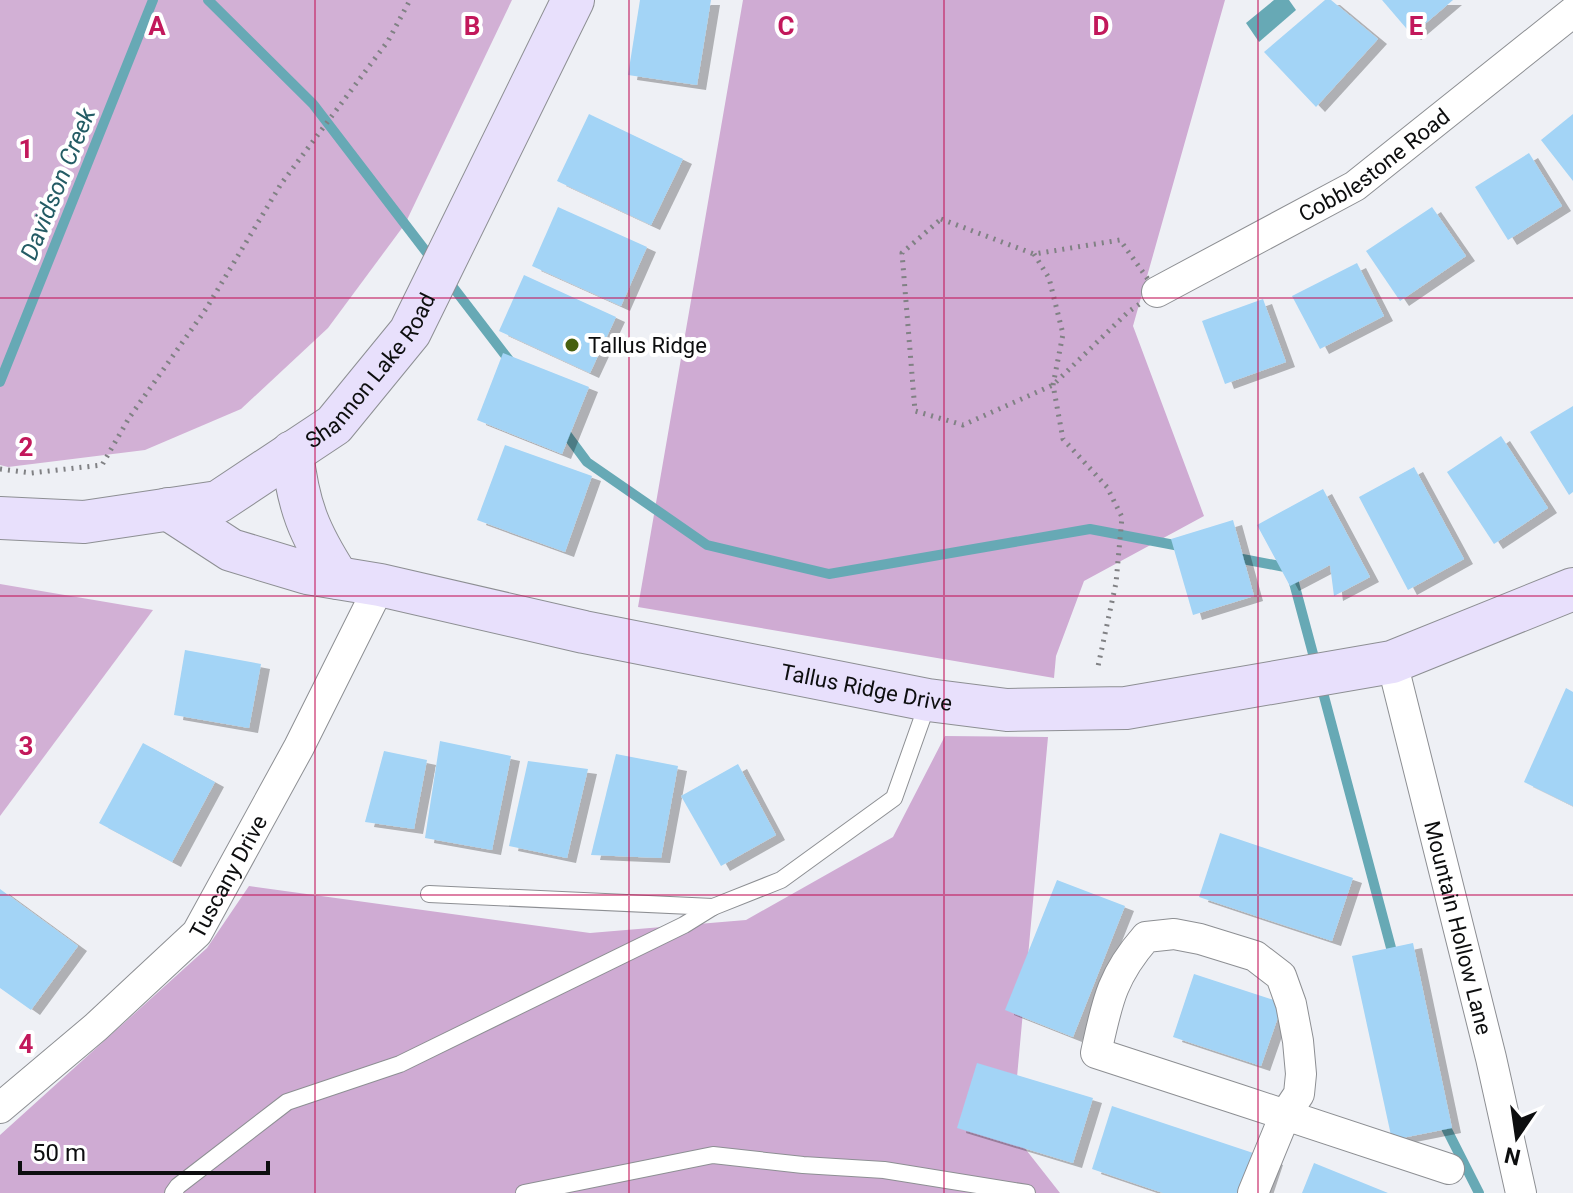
<svg xmlns="http://www.w3.org/2000/svg" width="1573" height="1193" viewBox="0 0 1573 1193" font-family="Roboto,sans-serif">
  <style>
    .green { fill: #d2b0d5 }
    .forest { fill: #cfabd3 }
    .water { fill: #67a9b5 }
    .lines { fill: none; stroke-linecap: round; stroke-linejoin: round }
    .stream { stroke: #67a9b5; stroke-width: 10 }
    .building { fill: #a3d4f6; filter: url(#shadow) }
    .lane-casing { stroke: #8d8f93; stroke-width: 18 }
    .street-casing { stroke: #8d8f93; stroke-width: 32 }
    .secondary-casing { stroke: #8d8f93; stroke-width: 44 }
    .path { stroke: #808184; stroke-width: 5; stroke-dasharray: 2 6; stroke-linecap: butt }
    .lane { stroke: #fff; stroke-width: 16 }
    .street { stroke: #fff; stroke-width: 30 }
    .secondary { stroke: #e8e0fc; stroke-width: 42 }
    .grid { fill: none; stroke: #c2185b; stroke-width: 2; stroke-opacity: 0.55 }
    .poi-dot { fill: #47600f; stroke: #fff; stroke-width: 3 }
    .labels { text-anchor: middle; stroke-width: 8; stroke-linejoin: round; paint-order: stroke }
    .street-label { font-size: 22px; fill: #0d0e0f; stroke: #fff }
    .poi-label { font-size: 22px; fill: #0d0e0f; stroke: #fff; text-anchor: start }
    .water-label { font-size: 24px; font-style: italic; fill: #245c65; stroke: #fff }
    .grid-label { font-size: 26px; text-anchor: middle; font-weight: bold; fill: #c2185b; stroke: #fff; stroke-width: 8; stroke-linejoin: round; paint-order: stroke }
  </style>
  <defs>
    <filter id="shadow"><feDropShadow dx="9" dy="5" stdDeviation="0" flood-color="#0004"/></filter>
  </defs>
  <rect width="100%" height="100%" fill="#eef0f5"/>
  <g class="green">
    <path d="M0 0H512L405 224 328 328 241 409 145 450 8 467 0 465Z"/>
    <path d="M0 584 153 610 0 816Z"/>
  </g>
  <g class="forest">
    <path d="M743 0H1225L1133 326 1204 516 1084 581 1056 656 1054 678 638 607Z"/>
    <path d="M945 736 1048 737 1012 1132 1060 1193H0V1135L207 948 249 886 590 933 746 920 893 837Z"/>
  </g>
  <path class="water" d="M1274 0H1289L1296 10 1259 42 1246 23Z"/>
  <g class="lines">
    <g class="stream">
      <path d="M208 0 313 104 434 262"/>
      <path d="M446 278 512 364"/>
      <path d="M0 382 153 0"/>
      <path d="M561 427 587 462 707 545 829 574 1090 529 1185 547"/>
      <path d="M1232 557 1290 568 1316 665"/>
      <path d="M1321 685 1394 959"/>
      <path d="M1442 1120 1479 1193"/>
    </g>
  </g>
  <g class="building">
    <path d="M640 0H711L697 85 628 75Z"/>
    <path d="M1325 0H1331L1378 39 1316 107 1264 52Z"/>
    <path d="M1382 0H1453L1412 35Z"/>
    <path d="M589 114 683 159 651 225 557 181Z"/>
    <path d="M1573 114V181L1541 140Z"/>
    <path d="M1529 153 1562 206 1508 240 1475 187Z"/>
    <path d="M558 207 647 247 621 306 532 266Z"/>
    <path d="M1432 207 1466 256 1400 301 1366 251Z"/>
    <path d="M1357 263 1384 316 1320 349 1292 296Z"/>
    <path d="M524 275 616 317 590 373 499 331Z"/>
    <path d="M1263 299 1286 362 1225 384 1202 321Z"/>
    <path d="M503 353 589 387 562 454 477 420Z"/>
    <path d="M1573 406V492L1569 495 1530 432Z"/>
    <path d="M1501 436 1548 508 1494 544 1447 472Z"/>
    <path d="M505 445 592 476 565 552 477 520Z"/>
    <path d="M1414 467 1464 559 1408 590 1359 497Z"/>
    <path d="M1323 489 1370 577 1334 596 1330 565 1290 586 1257 525Z"/>
    <path d="M1233 520 1254 596 1193 615 1171 539Z"/>
    <path d="M185 650 261 664 249 728 174 715Z"/>
    <path d="M1566 688 1573 692V806L1524 782Z"/>
    <path d="M440 741 511 756 492 850 425 838Z"/>
    <path d="M143 743 215 782 172 862 99 823Z"/>
    <path d="M384 751 427 760 414 829 365 822Z"/>
    <path d="M616 754 678 766 661 858 591 855Z"/>
    <path d="M528 761 588 769 567 858 509 846Z"/>
    <path d="M738 764 776 835 721 866 681 796Z"/>
    <path d="M1220 833 1353 878 1332 941 1199 897Z"/>
    <path d="M1057 880 1125 906 1073 1037 1005 1010Z"/>
    <path d="M0 889 78 946 31 1010 0 988Z"/>
    <path d="M1413 943 1452 1128 1392 1140 1352 956Z"/>
    <path d="M1194 974 1283 1003 1261 1066 1173 1037Z"/>
    <path d="M977 1063 1093 1098 1073 1163 957 1128Z"/>
    <path d="M1112 1106 1274 1160 1263 1193H1163L1092 1169Z"/>
    <path d="M1314 1163 1388 1193H1302Z"/>
  </g>
  <g class="lines">
    <g class="lane-casing">
      <g id="lane">
        <path d="M429 894 713 907 781 880 894 798 928 702"/>
        <path d="M173 1193 178 1186 287 1102 400 1064 684 925 713 907"/>
        <path d="M524 1193 713 1155 803 1165 884 1170 1027 1193"/>
      </g>
    </g>
    <g class="street-casing">
      <g id="street">
        <path id="s1" d="M1157 292 1355 186 1573 12"/>
        <path id="s2" d="M1392 662 1491 1058 1521 1193"/>
        <path id="s3" d="M0 1108 96 1027 197 933 299 747 380 585"/>
        <path d="M1253 1193 1285 1115 1299 1094 1301 1074 1298 1041 1291 1004 1281 976 1255 956 1200 939 1174 934 1146 937C1111 977 1107 1003 1096 1053 1214 1091 1331 1130 1449 1169"/>
      </g>
    </g>
    <g class="secondary-casing">
      <g id="secondary">
        <path d="M292 452C298 506 309 533 338 578"/>
        <path id="s4" d="M168 509 231 550 307 573 380 585 584 632 928 700 1007 710 1126 708 1392 662 1573 589"/>
        <path id="s5" d="M0 518 84 522 218 502 334 425 410 332 573 0"/>
      </g>
    </g>
    <g class="path">
      <path d="M941 219 1034 254 1120 240 1157 292 1128 312 1053 385 963 425 915 411 902 253Z"/>
      <path d="M1034 254 1049 278 1063 334 1053 385 1063 439 1107 487 1122 517 1116 583 1097 671"/>
      <path d="M0 469 31 473 102 465 129 418 206 309 281 184 388 41 410 0"/>
    </g>
    <use href="#lane" class="lane"/>
    <use href="#street" class="street"/>
    <use href="#secondary" class="secondary"/>
  </g>
  <path class="grid" d="M315 0V1193M629 0V1193M944 0V1193M1258 0V1193M0 298H1573M0 596H1573M0 895H1573"/>
  <circle class="poi-dot" cx="572" cy="345" r="8"/>
  <g class="labels">
    <g class="street-label">
      <text dy="8" stroke="none"><textPath href="#s1" startOffset="252">Cobblestone Road</textPath></text>
      <text dy="8" stroke="none"><textPath href="#s5" startOffset="424">Shannon Lake Road</textPath></text>
      <text dy="8" stroke="none"><textPath href="#s4" startOffset="726">Tallus Ridge Drive</textPath></text>
      <text dy="8" stroke="none"><textPath href="#s3" startOffset="328">Tuscany Drive</textPath></text>
      <text dy="8" stroke="none"><textPath href="#s2" startOffset="274">Mountain Hollow Lane</textPath></text>
    </g>
    <g class="poi-label">
      <text x="588" y="353">Tallus Ridge</text>
    </g>
    <g class="water-label">
      <text transform="translate(58 184) rotate(-68)" y="8">Davidson Creek</text>
    </g>
  </g>
  <g class="grid-label">
    <text x="157" y="35">A</text>
    <text x="472" y="35">B</text>
    <text x="786" y="35">C</text>
    <text x="1101" y="35">D</text>
    <text x="1416" y="35">E</text>
    <text x="26" y="158">1</text>
    <text x="26" y="456">2</text>
    <text x="26" y="755">3</text>
    <text x="26" y="1053">4</text>
  </g>
  <g transform="translate(1517 1137) rotate(193)" stroke="#ffffff" stroke-width="6" paint-order="stroke">
  <path d="M0-6L14 30L0 20L-14 30Z" fill="#0d0e0f"/>
  <text y="-12" font-size="22" font-weight="bold" text-anchor="middle" fill="#0d0e0f">N</text>
  </g>
  <path d="M20 1161v12h248v-12" fill="none" stroke="#0d0e0f" stroke-width="4"/>
  <text x="32" y="1161" font-size="24" fill="#0d0e0f" stroke="#ffffff" stroke-width="6" paint-order="stroke">50 m</text>
</svg>
